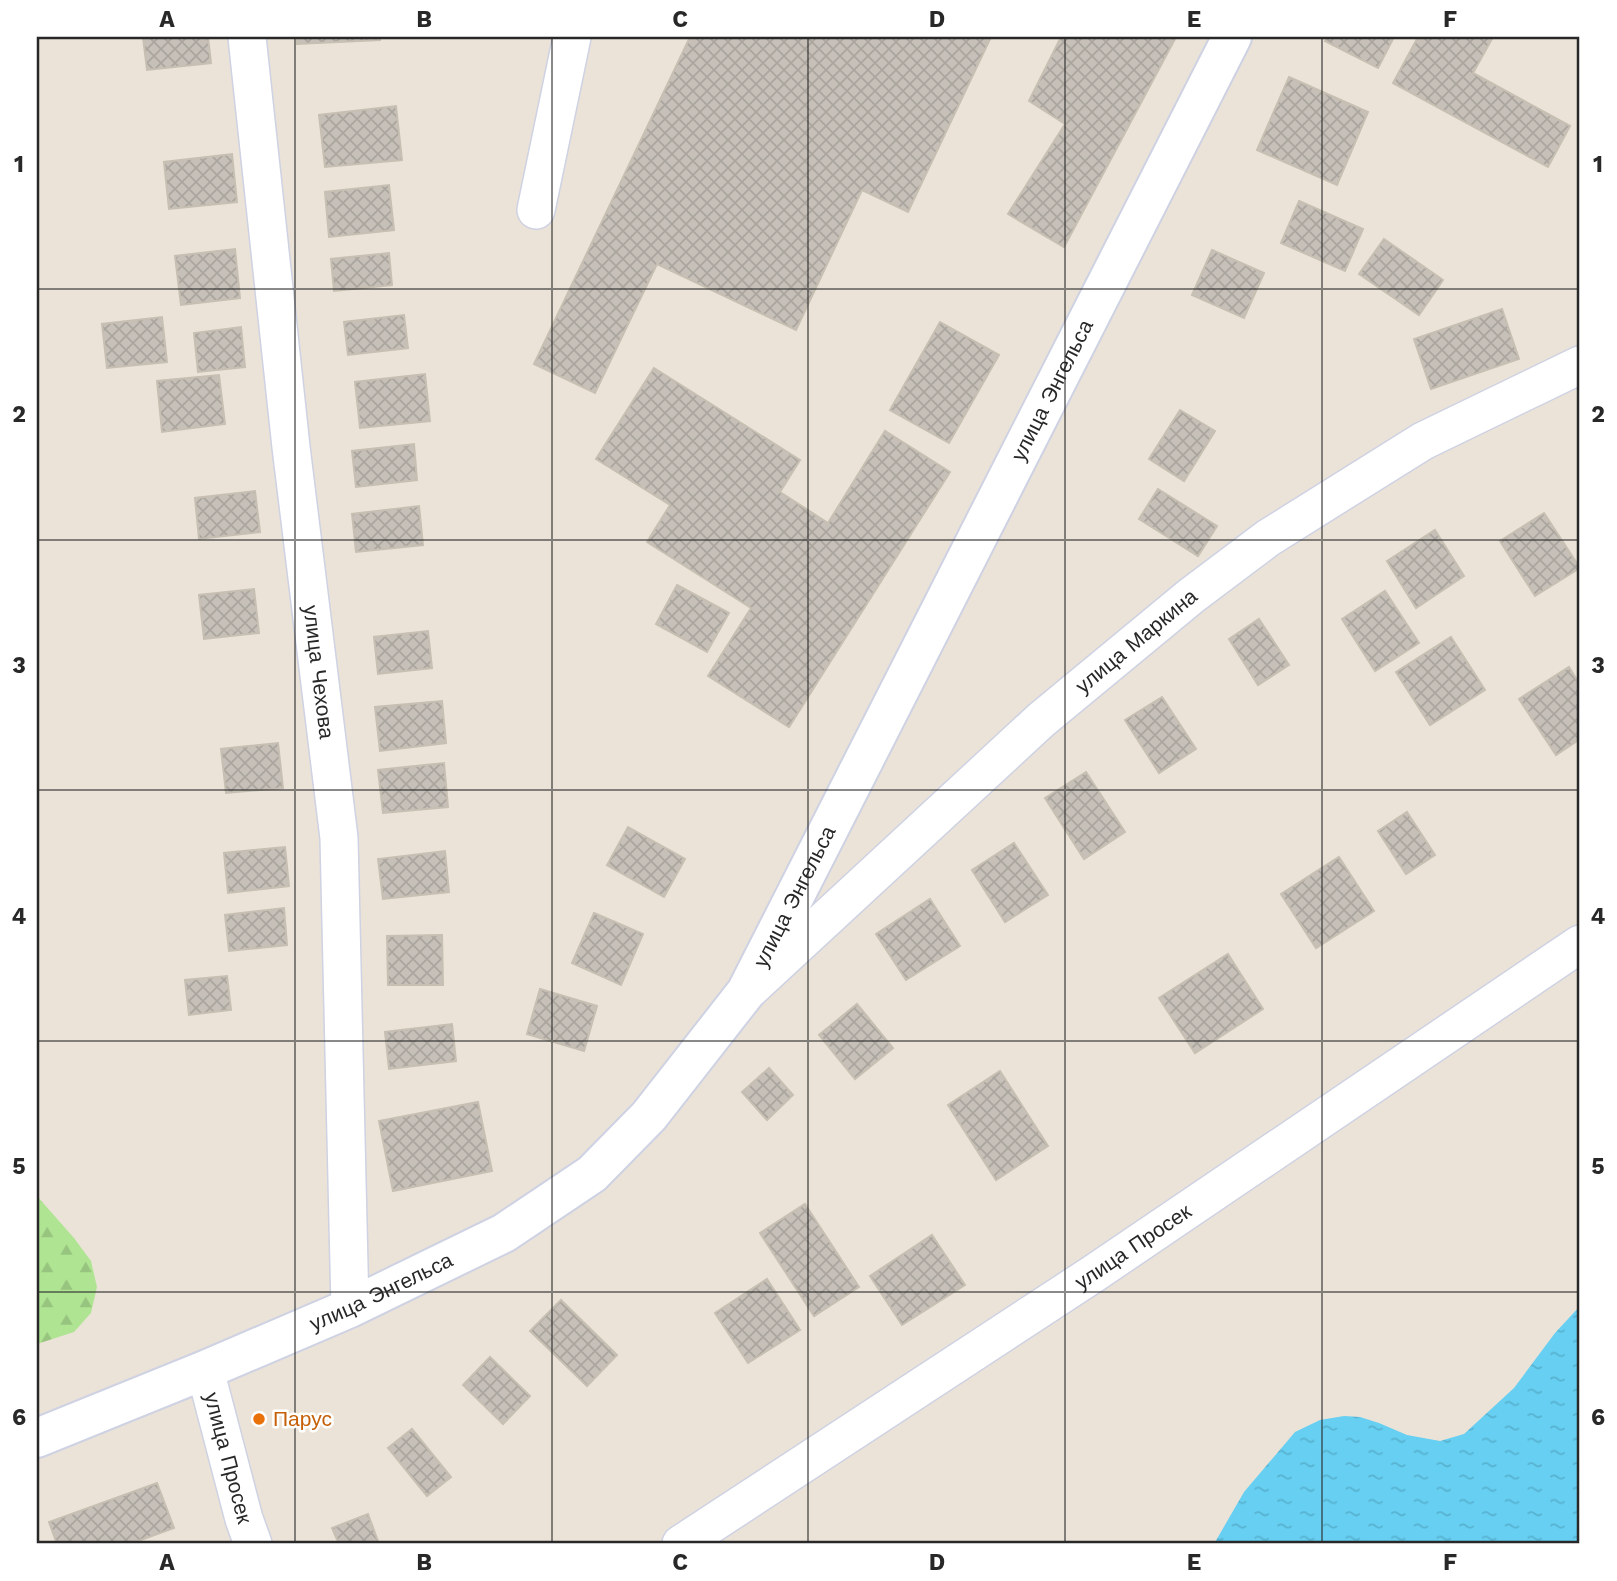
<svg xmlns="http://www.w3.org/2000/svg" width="1617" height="1581" viewBox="0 0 1617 1581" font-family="'Work Sans',sans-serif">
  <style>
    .forest { fill: url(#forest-firs) }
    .water { fill: url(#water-ripples) }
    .building { fill: url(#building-cross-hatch); stroke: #c6bfb2; stroke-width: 2 }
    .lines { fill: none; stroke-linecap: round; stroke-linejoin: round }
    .minor-casing { stroke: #ced2e2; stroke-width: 40 }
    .secondary-casing { stroke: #ced2e2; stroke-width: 42 }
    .minor { stroke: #fff; stroke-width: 37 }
    .secondary { stroke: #fff; stroke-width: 38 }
    .grid { fill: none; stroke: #282828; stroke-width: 2; stroke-opacity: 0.55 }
    .food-dot { fill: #e8710a; stroke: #fff; stroke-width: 2.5 }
    .labels { text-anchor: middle; stroke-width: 5; stroke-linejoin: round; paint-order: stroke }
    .street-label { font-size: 21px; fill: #282828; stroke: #fff }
    .food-label { font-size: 21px; fill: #c56008; stroke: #fff; text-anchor: start }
    .neatline { fill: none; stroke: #282828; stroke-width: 2.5 }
    .grid-label { font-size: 23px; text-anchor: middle; font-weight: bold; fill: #282828 }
  </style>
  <defs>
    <pattern id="forest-firs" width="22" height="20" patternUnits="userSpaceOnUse" patternTransform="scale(1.75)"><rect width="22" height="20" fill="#afe492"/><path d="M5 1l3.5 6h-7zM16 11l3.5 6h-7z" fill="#97c47e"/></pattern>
    <pattern id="water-ripples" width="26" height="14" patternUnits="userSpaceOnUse" patternTransform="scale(1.75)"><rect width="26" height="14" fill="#66cff2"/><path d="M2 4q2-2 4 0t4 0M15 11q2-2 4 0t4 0" fill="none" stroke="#58b2d0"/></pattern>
    <pattern id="building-cross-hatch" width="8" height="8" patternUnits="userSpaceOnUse" patternTransform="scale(1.75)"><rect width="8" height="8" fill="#c6c0b8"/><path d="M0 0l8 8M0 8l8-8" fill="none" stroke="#aaa59e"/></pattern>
  </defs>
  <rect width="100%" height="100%" fill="#ebe3d8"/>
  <path class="forest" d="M37 1196 74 1238 91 1261 97 1287 91 1313 74 1332 37 1344Z"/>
  <path class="water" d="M1580 1306V1544H1214L1244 1492 1295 1432 1320 1420 1344 1416 1360 1417 1379 1423 1407 1435 1440 1441 1464 1434 1514 1388 1555 1333Z"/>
  <g class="building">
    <path d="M143 37H208L211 63 147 70Z"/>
    <path d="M297 37H380V40L297 44Z"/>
    <path d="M690 37H991L908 212 862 190 796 330 657 264 595 393 534 364Z"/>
    <path d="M1061 37H1176L1064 247 1008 214 1065 124 1029 101Z"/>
    <path d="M1327 37H1394L1378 68 1325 41Z"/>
    <path d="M1418 37H1493L1473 73 1570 126 1548 167 1393 83Z"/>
    <path d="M1289 77 1368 112 1337 185 1257 150Z"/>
    <path d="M396 106 402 160 325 167 319 115Z"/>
    <path d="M232 154 237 202 169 209 164 162Z"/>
    <path d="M389 185 394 230 329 237 325 192Z"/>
    <path d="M1299 201 1363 229 1345 271 1281 243Z"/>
    <path d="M1384 239 1443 280 1419 315 1359 274Z"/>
    <path d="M235 249 240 298 181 305 175 256Z"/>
    <path d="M1212 250 1264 273 1244 318 1192 295Z"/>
    <path d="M389 253 392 285 334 291 331 259Z"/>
    <path d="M1502 309 1519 359 1431 389 1414 339Z"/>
    <path d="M404 315 408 348 348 355 344 322Z"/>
    <path d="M162 317 167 362 107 368 102 324Z"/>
    <path d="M940 322 999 355 949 443 890 410Z"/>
    <path d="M241 327 245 367 198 372 194 333Z"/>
    <path d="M654 368 800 460 780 492 828 523 885 431 950 472 789 727 708 676 751 608 647 542 670 505 596 459Z"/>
    <path d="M425 374 430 421 360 428 355 382Z"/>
    <path d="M219 375 225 424 162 432 157 381Z"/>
    <path d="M1180 410 1215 431 1184 481 1149 459Z"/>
    <path d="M414 444 417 480 356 487 352 451Z"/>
    <path d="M1158 489 1217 526 1198 556 1139 519Z"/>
    <path d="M255 491 260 532 199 539 195 498Z"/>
    <path d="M419 506 423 545 356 552 352 514Z"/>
    <path d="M1544 513 1580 568 1535 596 1500 541Z"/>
    <path d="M1435 530 1464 576 1416 608 1387 561Z"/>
    <path d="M677 585 729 613 707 652 656 624Z"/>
    <path d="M254 589 259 633 204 639 199 595Z"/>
    <path d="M1385 591 1419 643 1375 671 1342 619Z"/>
    <path d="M1259 619 1289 665 1258 685 1229 639Z"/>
    <path d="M428 631 432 668 378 674 374 637Z"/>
    <path d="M1451 637 1485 690 1430 725 1396 672Z"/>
    <path d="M1569 667 1580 685V739L1556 755 1519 699Z"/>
    <path d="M1162 697 1196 749 1159 773 1125 720Z"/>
    <path d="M442 701 446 743 380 751 375 707Z"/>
    <path d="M278 743 283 788 226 793 221 749Z"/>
    <path d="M444 763 448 807 383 813 378 770Z"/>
    <path d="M1086 772 1125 832 1084 859 1045 798Z"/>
    <path d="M1407 812 1435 855 1406 874 1378 831Z"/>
    <path d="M628 827 685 859 664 897 607 865Z"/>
    <path d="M1014 843 1048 895 1005 922 972 870Z"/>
    <path d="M285 847 289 886 228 893 224 853Z"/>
    <path d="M445 851 449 892 383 899 378 859Z"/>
    <path d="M1339 857 1374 911 1316 948 1281 894Z"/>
    <path d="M930 899 960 946 906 980 876 934Z"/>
    <path d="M284 908 287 945 229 951 225 915Z"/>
    <path d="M594 913 643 934 621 985 572 963Z"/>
    <path d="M442 935 443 985H388L387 936Z"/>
    <path d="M1228 954 1263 1009 1195 1053 1159 998Z"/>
    <path d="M227 976 231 1010 189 1015 185 980Z"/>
    <path d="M540 989 597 1006 584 1051 527 1034Z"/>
    <path d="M857 1004 893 1048 855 1079 819 1035Z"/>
    <path d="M452 1024 456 1061 389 1069 385 1032Z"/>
    <path d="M769 1068 793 1095 767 1120 742 1092Z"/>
    <path d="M1000 1071 1048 1146 996 1180 948 1105Z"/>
    <path d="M478 1102 492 1171 393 1191 379 1121Z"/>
    <path d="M805 1204 859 1287 814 1316 760 1233Z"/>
    <path d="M932 1235 965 1285 902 1325 870 1276Z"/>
    <path d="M767 1279 800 1330 748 1363 715 1313Z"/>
    <path d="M561 1300 617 1355 587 1386 530 1331Z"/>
    <path d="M490 1357 530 1396 503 1424 463 1385Z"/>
    <path d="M412 1429 451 1477 427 1496 388 1448Z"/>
    <path d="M157 1483 174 1528 130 1544H57L49 1522Z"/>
    <path d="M368 1514 379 1544H339L332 1528Z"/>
  </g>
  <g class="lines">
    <g class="minor-casing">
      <g id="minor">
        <path id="s1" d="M247 37 291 447 339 838 350 1308"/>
        <path d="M536 210 572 37"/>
        <path id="s2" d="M750 989 1041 720 1191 596 1268 538 1423 441 1580 365"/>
        <path id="s3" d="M205 1370 244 1519 253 1544"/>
        <path id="s4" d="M681 1544 1093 1274 1580 944"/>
      </g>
    </g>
    <g class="secondary-casing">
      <g id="secondary">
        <path id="s5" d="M37 1438 205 1370 350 1308 504 1233 592 1174 649 1116 746 992 1232 37"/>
      </g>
    </g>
    <use href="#minor" class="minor"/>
    <use href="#secondary" class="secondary"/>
  </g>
  <path class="grid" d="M295 37V1544M552 37V1544M808 37V1544M1065 37V1544M1322 37V1544M37 289H1580M37 540H1580M37 790H1580M37 1041H1580M37 1292H1580"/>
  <circle class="food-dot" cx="259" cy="1419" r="7"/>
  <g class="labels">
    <g class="street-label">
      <text dy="7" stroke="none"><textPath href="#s5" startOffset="1530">улица Энгельса</textPath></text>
      <text dy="7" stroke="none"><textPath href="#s2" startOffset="520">улица Маркина</textPath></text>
      <text dy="7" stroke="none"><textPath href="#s1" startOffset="639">улица Чехова</textPath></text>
      <text dy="7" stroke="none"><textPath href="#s5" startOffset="962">улица Энгельса</textPath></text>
      <text dy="7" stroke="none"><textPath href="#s4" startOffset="541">улица Просек</textPath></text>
      <text dy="7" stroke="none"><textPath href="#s5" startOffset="374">улица Энгельса</textPath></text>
      <text dy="7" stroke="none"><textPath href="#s3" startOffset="91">улица Просек</textPath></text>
    </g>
    <g class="food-label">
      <text x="273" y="1426">Парус</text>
    </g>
  </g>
  <rect width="1617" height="1581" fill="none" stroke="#ffffff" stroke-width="77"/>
  <rect x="38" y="38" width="1540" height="1504" class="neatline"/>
  <g class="grid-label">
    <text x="167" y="27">A</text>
    <text x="424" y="27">B</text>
    <text x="680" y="27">C</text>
    <text x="937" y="27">D</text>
    <text x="1194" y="27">E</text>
    <text x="1450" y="27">F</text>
    <text x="19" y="172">1</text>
    <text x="1598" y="172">1</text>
    <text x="19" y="422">2</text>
    <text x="1598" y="422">2</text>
    <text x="19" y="673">3</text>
    <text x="1598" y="673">3</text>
    <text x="19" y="924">4</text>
    <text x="1598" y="924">4</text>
    <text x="19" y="1174">5</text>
    <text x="1598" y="1174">5</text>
    <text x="19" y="1425">6</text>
    <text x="1598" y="1425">6</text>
    <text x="167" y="1570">A</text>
    <text x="424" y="1570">B</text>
    <text x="680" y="1570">C</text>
    <text x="937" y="1570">D</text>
    <text x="1194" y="1570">E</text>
    <text x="1450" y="1570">F</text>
  </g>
</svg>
